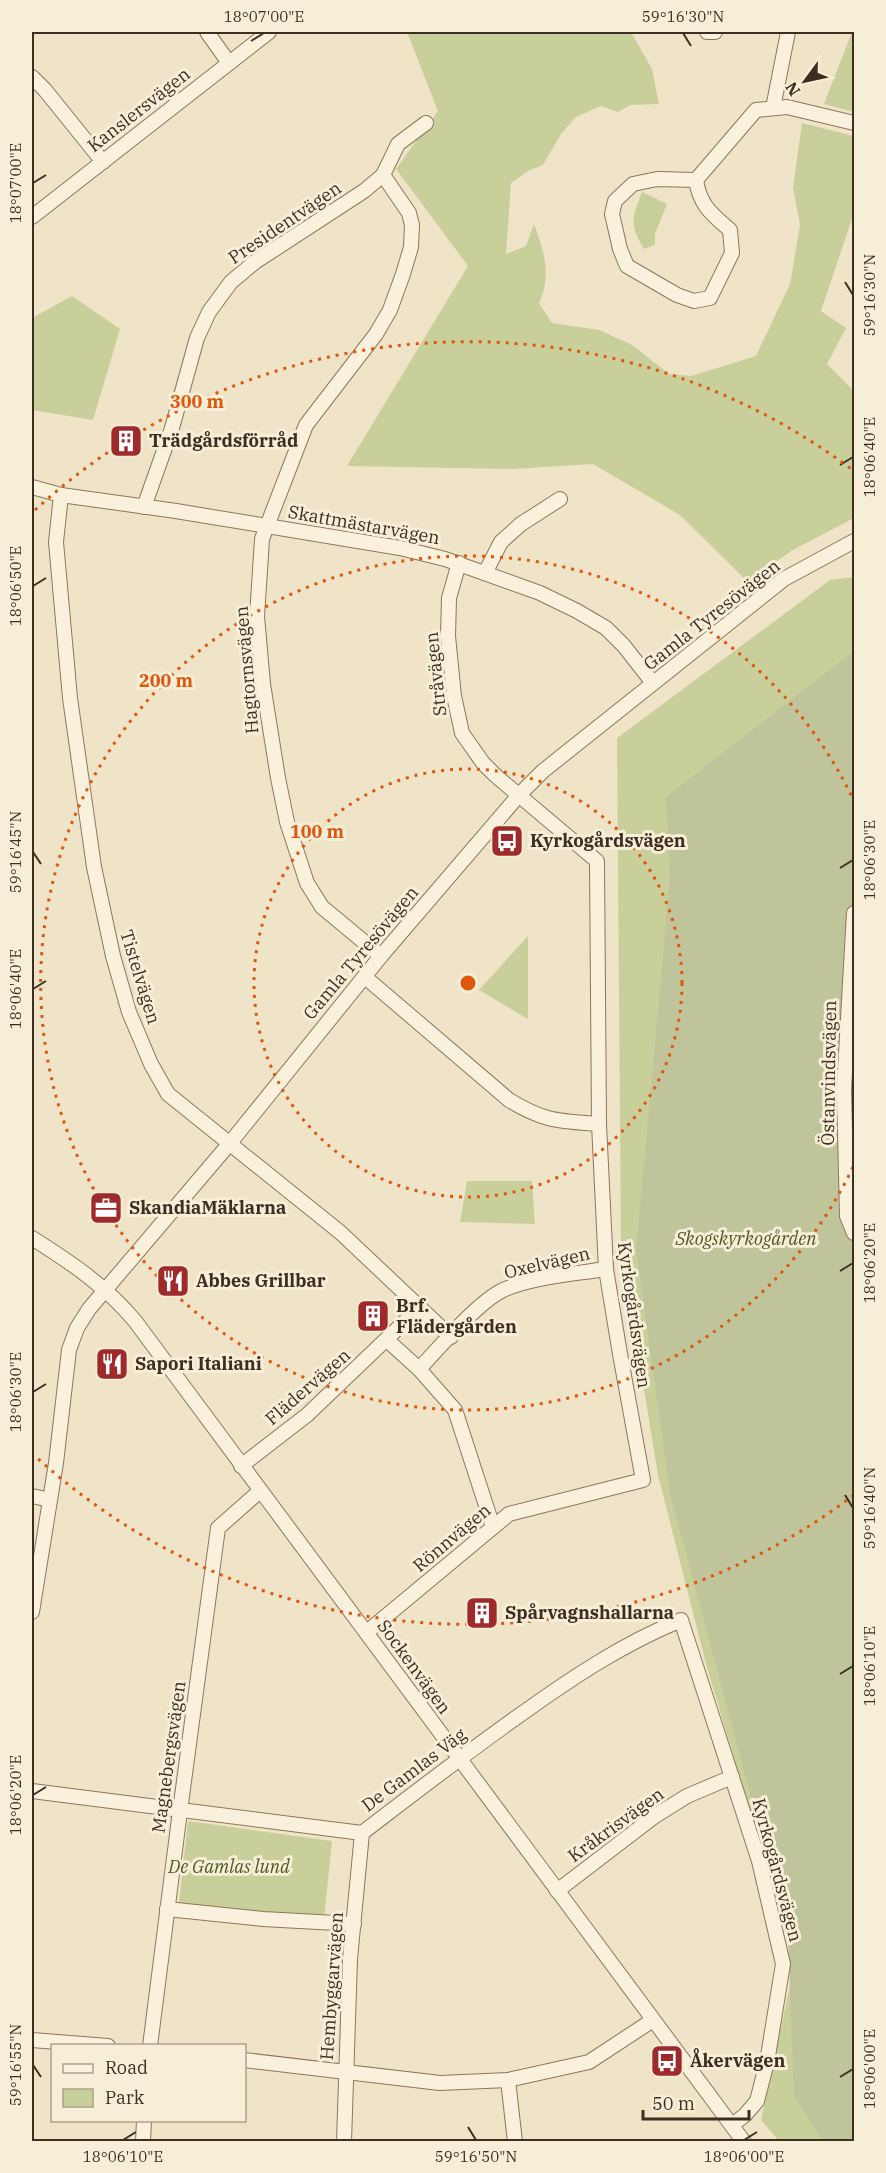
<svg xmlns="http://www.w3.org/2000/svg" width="886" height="2173" viewBox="0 0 886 2173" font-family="'IBM Plex Serif',serif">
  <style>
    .green { fill: #c9cf9b }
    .cemetery { fill: #bfc49a }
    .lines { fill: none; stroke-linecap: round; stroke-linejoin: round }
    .minor-casing { stroke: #8d765c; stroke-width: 16 }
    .minor { stroke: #faf1dc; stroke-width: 14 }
    .ticks { fill: none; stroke: #3d2e20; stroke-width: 2 }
    .ring { fill: none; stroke: #df570d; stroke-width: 3; stroke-dasharray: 3 6 }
    .labels { text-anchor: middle; stroke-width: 6; stroke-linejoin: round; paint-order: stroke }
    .street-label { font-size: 18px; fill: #3d2e20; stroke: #f7eed8 }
    .poi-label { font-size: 18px; font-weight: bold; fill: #3d2e20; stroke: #f7eed8; text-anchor: start }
    .park-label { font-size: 18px; font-style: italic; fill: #4d5a26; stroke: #f7eed8 }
    .centre { fill: #df570d; stroke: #f7eed8; stroke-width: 3 }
    .ring-label { font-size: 18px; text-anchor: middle; font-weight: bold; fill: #df570d; stroke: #f7eed8; stroke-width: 6; stroke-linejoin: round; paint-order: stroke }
    .neatline { fill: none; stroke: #3d2e20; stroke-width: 2 }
    .ticks-label { font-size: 15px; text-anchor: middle; fill: #3d2e20 }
  </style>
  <rect width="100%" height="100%" fill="#f0e4c8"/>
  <g class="green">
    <path d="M407 32H631L652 69 659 104 630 105 618 112 601 106 576 117 561 134 543 165 528 171 511 183 506 254 526 246 534 224C544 250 552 276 539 303L552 323 599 330 632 345 669 374 691 376 756 356 790 284 800 225 793 187 802 123 854 136V213L821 311 846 328 827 364 854 391V518L791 551 748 582 680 515 593 464 513 469 347 466 468 266 396 169 438 111Z"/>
    <path d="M852 32H854V112L824 104Z"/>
    <path d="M642 192 667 204 655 234V245L644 249C629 224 632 218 642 192Z"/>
    <path d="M72 296 120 329 93 420 32 410V318Z"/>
    <path d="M854 577V2141H779L761 2120 795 1962 706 1664 658 1475 621 1249 617 738 830 580Z"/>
    <path d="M528 936V1019L479 990Z"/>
    <path d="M467 1181H532L535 1224 460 1222Z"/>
    <path d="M188 1821 332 1841 324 1919 179 1903Z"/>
  </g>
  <path class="cemetery" d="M854 652V2141H823L794 2096 788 1936 670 1493 636 1250 670 877 666 797 842 660Z"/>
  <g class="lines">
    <g class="minor-casing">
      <g id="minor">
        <path d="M207 32 229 63"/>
        <path d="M707 32H715"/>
        <path d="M32 77 45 90 103 162"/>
        <path d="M773 108 788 32"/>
        <path d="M696 180 657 179 633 184 615 201 612 214 620 249 627 266 677 295 694 301 710 298 732 253 730 230C712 214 700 206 696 180L756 110 787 107 854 123"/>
        <path d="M32 217 269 32"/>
        <path d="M32 487 61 495 176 511 400 548 445 559 540 593 577 611 606 628 624 646 653 683"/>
        <path d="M61 495 56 542 70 698 94 867 113 956 129 1012 151 1064 168 1094 341 1233 451 1337"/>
        <path d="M144 507 172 428 197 338 209 312 231 282 255 262 364 191 383 175 398 144 426 123"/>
        <path d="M485 573 501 542 521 524 560 499"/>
        <path d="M854 913 844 1089 847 1216 854 1233"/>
        <path d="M381 956 322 907 307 883 287 822 278 778 263 684 257 616 262 539 306 425 376 334 390 310 403 274 411 247 412 225 409 213 383 175"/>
        <path d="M365 977 509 1100C545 1122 559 1121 599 1124"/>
        <path d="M32 1238C70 1262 106 1286 135 1321L744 2142"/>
        <path d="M387 1340 419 1369 455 1410 493 1527"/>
        <path d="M419 1369C439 1348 478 1302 503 1290 532 1277 574 1274 606 1269"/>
        <path d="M241 1466 307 1415 420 1307"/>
        <path d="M32 1496 50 1500"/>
        <path d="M32 1612 56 1463 69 1350 77 1328 89 1309 230 1143 381 956 519 795 543 771 784 579 854 541"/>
        <path d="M367 1632 509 1514 643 1480 620 1354 606 1269 599 1124 597 861 496 776 483 763 462 733 454 696 448 636 449 598 459 563"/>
        <path d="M32 1791 362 1833C417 1791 471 1749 527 1710 576 1675 625 1643 681 1620L759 1861 783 1964 767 2062 757 2101 745 2115 732 2125"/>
        <path d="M557 1891 655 1816 687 1796 732 1777"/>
        <path d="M167 1909 263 1919 354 1924"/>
        <path d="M32 2040 108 2046"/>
        <path d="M150 2046 180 1811 218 1528 260 1491"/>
        <path d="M244 2060 440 2083 508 2080 589 2062 653 2020"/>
        <path d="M508 2080 515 2142"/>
        <path d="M143 2142 144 2120"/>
        <path d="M344 2142 350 1959 362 1833"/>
      </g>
    </g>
    <use href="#minor" class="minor"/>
  </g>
  <path class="ticks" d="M683 33 691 46M251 41 264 33M33 183 46 175M845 282 853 295M840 465 853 457M33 586 46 578M33 852 41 864M840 868 853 860M33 989 46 981M840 1271 853 1263M33 1392 46 1384M845 1495 853 1508M840 1674 853 1666M33 1795 46 1787M33 2065 41 2077M840 2077 853 2069M468 2127 476 2140M123 2140 136 2132M744 2140 757 2132"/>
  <g class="ring">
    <circle cx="468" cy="983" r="214"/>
    <path d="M853 1167A427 427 0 1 1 853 799"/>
    <path d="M854 1495A641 641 0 0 1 35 1456M35 510A641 641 0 0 1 854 471"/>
  </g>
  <defs>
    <g id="building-square" transform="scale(1.725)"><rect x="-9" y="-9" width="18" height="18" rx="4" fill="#9e2a2b" stroke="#f7eed8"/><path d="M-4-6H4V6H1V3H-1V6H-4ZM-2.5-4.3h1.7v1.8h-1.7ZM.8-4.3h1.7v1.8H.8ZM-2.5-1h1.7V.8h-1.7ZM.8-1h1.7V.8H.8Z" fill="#fff"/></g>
    <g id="bus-square" transform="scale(1.725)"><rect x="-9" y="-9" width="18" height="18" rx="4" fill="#9e2a2b" stroke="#f7eed8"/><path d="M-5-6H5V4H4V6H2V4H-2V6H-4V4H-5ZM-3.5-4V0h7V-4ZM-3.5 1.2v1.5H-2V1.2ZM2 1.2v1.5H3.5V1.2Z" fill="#fff"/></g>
    <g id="office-square" transform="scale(1.725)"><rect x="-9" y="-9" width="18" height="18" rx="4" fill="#9e2a2b" stroke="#f7eed8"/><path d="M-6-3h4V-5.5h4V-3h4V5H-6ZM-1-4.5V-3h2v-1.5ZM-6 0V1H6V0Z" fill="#fff"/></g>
    <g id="restaurant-square" transform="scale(1.725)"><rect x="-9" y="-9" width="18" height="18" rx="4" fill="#9e2a2b" stroke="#f7eed8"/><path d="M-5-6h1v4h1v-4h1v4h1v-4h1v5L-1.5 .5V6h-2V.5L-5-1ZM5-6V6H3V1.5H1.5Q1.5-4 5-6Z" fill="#fff"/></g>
  </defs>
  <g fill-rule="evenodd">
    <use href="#building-square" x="126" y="441"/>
    <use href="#bus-square" x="507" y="841"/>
    <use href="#office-square" x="106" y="1208"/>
    <use href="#restaurant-square" x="173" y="1281"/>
    <use href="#building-square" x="373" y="1316"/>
    <use href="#restaurant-square" x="112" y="1364"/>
    <use href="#building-square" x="482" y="1613"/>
    <use href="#bus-square" x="667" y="2061"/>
  </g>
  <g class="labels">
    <g class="street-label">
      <text transform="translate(139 110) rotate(-38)" y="6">Kanslersvägen</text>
      <text transform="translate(285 223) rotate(-34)" y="6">Presidentvägen</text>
      <text transform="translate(364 525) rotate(10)" y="6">Skattmästarvägen</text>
      <text transform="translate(712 615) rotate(-38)" y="6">Gamla Tyresövägen</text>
      <text transform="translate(247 670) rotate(-95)" y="6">Hagtornsvägen</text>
      <text transform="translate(436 674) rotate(-96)" y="6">Stråvägen</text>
      <text transform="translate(361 953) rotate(-50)" y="6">Gamla Tyresövägen</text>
      <text transform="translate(140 977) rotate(73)" y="6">Tistelvägen</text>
      <text transform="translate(829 1073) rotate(-89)" y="6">Östanvindsvägen</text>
      <text transform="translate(547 1263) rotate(-13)" y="6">Oxelvägen</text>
      <text transform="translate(634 1315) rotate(82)" y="6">Kyrkogårdsvägen</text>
      <text transform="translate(308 1387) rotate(-41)" y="6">Flädervägen</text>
      <text transform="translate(452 1538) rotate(-40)" y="6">Rönnvägen</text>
      <text transform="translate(414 1667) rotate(54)" y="6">Sockenvägen</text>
      <text transform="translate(169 1757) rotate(-82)" y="6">Magnebergsvägen</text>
      <text transform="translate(414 1770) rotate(-37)" y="6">De Gamlas Väg</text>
      <text transform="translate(616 1825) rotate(-36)" y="6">Kråkrisvägen</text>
      <text transform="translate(777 1870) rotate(75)" y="6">Kyrkogårdsvägen</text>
      <text transform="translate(332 1986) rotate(-86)" y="6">Hembyggarvägen</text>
    </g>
    <g class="poi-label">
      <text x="149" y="447">Trädgårdsförråd</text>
      <text x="530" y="847">Kyrkogårdsvägen</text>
      <text x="129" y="1214">SkandiaMäklarna</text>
      <text x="196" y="1287">Abbes Grillbar</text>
      <text x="396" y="1312">Brf.<tspan x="396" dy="21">Flädergården</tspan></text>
      <text x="135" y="1370">Sapori Italiani</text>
      <text x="505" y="1619">Spårvagnshallarna</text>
      <text x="690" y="2067">Åkervägen</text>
    </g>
    <g class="park-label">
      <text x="746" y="1245">Skogskyrkogården</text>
      <text x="229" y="1873">De Gamlas lund</text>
    </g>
  </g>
  <circle cx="468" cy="983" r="9" class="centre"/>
  <g class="ring-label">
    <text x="197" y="408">300 m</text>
    <text x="166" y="687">200 m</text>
    <text x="317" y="838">100 m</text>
  </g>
  <rect width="886" height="2173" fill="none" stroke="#f7eed8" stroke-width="66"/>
  <rect x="51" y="2044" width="195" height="78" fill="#f7eed8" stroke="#ada18e" stroke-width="1.5"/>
  <rect x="63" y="2064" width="30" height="9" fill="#faf1dc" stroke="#ada18e" stroke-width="1.5"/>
  <text x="105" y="2074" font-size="18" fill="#3d2e20">Road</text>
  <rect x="63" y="2089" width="30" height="18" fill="#c9cf9b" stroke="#ada18e" stroke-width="1.5"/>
  <text x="105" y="2104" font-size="18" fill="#3d2e20">Park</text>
  <g transform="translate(805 81) rotate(237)" stroke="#f7eed8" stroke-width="4.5" paint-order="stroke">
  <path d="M0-4.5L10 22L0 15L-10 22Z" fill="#3d2e20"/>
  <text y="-9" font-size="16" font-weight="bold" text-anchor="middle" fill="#3d2e20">N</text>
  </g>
  <path d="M643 2110v9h106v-9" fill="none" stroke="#3d2e20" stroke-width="3"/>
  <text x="652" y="2110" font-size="18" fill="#3d2e20" stroke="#f7eed8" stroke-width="4.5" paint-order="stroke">50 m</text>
  <rect x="33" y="33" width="820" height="2107" class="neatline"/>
  <g class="ticks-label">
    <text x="264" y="22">18°07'00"E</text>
    <text x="683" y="22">59°16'30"N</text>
    <text transform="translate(16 183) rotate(-90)" y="5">18°07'00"E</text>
    <text transform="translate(870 295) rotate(-90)" y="5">59°16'30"N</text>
    <text transform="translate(870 457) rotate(-90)" y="5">18°06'40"E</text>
    <text transform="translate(16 586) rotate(-90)" y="5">18°06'50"E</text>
    <text transform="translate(16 852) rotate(-90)" y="5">59°16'45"N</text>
    <text transform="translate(870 860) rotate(-90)" y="5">18°06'30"E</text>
    <text transform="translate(16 989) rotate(-90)" y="5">18°06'40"E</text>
    <text transform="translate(870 1263) rotate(-90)" y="5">18°06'20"E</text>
    <text transform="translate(16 1392) rotate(-90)" y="5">18°06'30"E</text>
    <text transform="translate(870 1508) rotate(-90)" y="5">59°16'40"N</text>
    <text transform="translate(870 1666) rotate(-90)" y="5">18°06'10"E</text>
    <text transform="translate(16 1795) rotate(-90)" y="5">18°06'20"E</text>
    <text transform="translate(16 2065) rotate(-90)" y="5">59°16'55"N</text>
    <text transform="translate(870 2069) rotate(-90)" y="5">18°06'00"E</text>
    <text x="123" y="2162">18°06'10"E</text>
    <text x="476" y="2162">59°16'50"N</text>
    <text x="744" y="2162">18°06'00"E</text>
  </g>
</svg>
